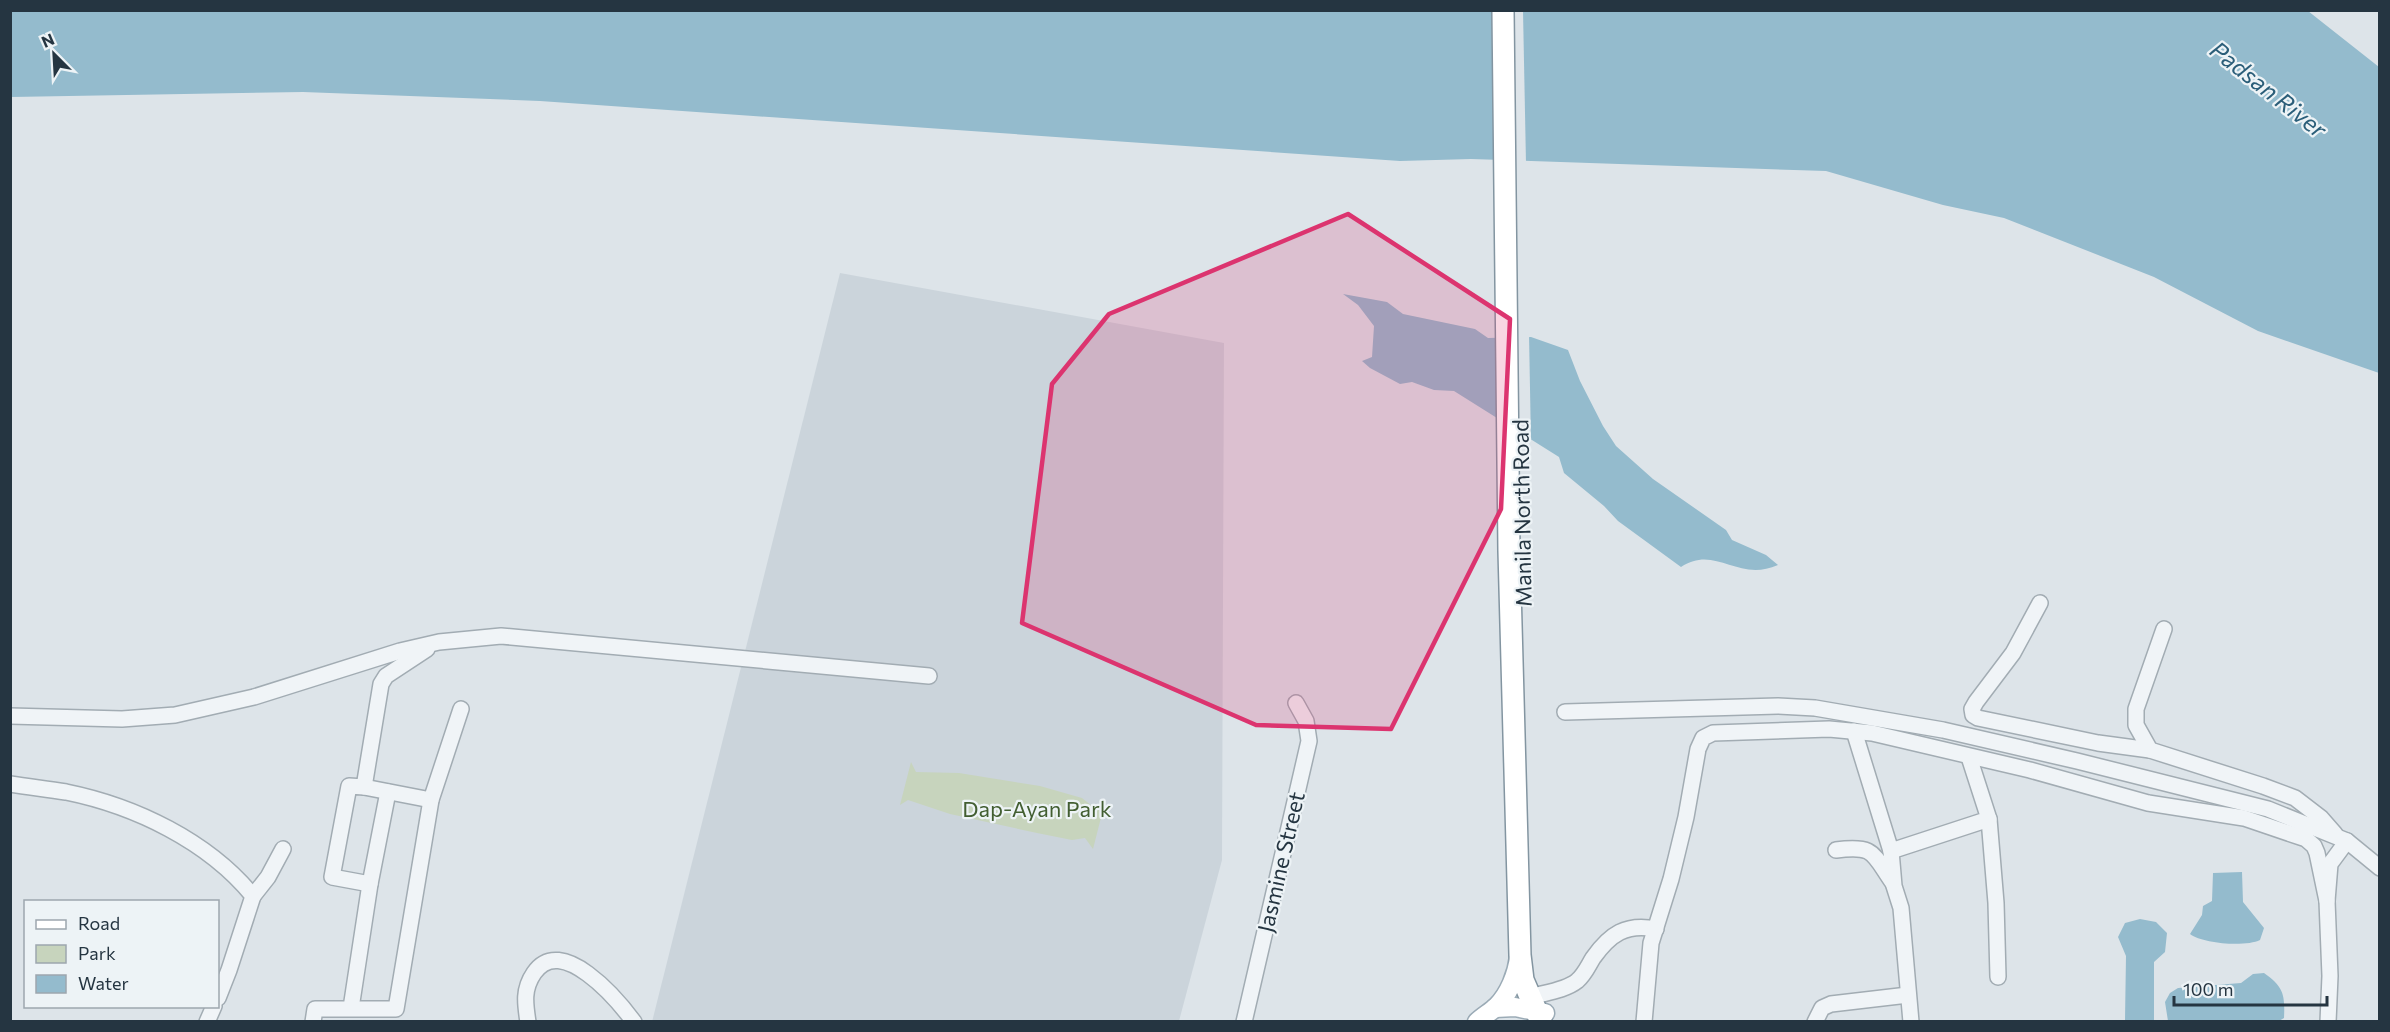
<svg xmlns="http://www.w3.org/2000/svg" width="2390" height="1032" viewBox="0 0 2390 1032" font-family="Commissioner,sans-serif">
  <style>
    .built { fill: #cbd4db }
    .green { fill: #c7d4bd }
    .water { fill: #94bbcd }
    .pier { fill: #dde4e9 }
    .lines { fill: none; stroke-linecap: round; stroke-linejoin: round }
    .minor-casing { stroke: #a2acb3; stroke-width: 18 }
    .major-casing { stroke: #9babb6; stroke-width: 21 }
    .highway-casing { stroke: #8395a1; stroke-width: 24 }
    .minor { stroke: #f0f4f7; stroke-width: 15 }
    .major { stroke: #fff; stroke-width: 18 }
    .highway { stroke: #fff; stroke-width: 21 }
    .marked { fill: #dc346f; fill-opacity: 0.2; stroke: #dc346f; stroke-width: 4.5; stroke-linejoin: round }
    .labels { text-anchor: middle; stroke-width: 4.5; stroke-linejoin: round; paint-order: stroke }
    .street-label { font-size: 22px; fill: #253541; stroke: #edf3f6 }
    .park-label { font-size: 22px; fill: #425e31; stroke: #edf3f6 }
    .water-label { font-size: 24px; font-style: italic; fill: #2b5e79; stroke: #edf3f6 }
  </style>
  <rect width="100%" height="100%" fill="#dde4e9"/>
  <path class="built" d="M840 273 1224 343 1222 860 1179 1021 652 1022Z"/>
  <path class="green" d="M911 762 916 772 959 773 1040 786 1082 798 1092 806 1105 802 1093 849 1085 838 1072 840 1037 833 950 814 908 800 900 805Z"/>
  <g class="water">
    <path d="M10 11H2308L2379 67V373L2258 331 2154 277 2004 218 1943 205 1826 171 1471 159 1400 161 540 101 303 92 11 97Z"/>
    <path d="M1343 294 1387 302 1403 314 1475 329 1488 338 1531 337 1568 350 1580 381 1603 426 1616 446 1653 479 1726 530 1732 540 1766 555 1778 565C1737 583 1716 544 1681 567L1618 521 1604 506 1564 473 1559 457 1454 391 1434 390 1412 382 1400 384 1370 368 1362 361 1372 357 1374 326 1358 305Z"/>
    <path d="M2242 872 2243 902 2264 928 2260 940C2246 947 2203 944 2190 934L2202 915 2203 906 2212 901 2213 873Z"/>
    <path d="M2140 919 2156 922 2167 933 2165 952 2154 962V1021H2125L2126 956 2118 937 2125 923Z"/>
    <path d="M2264 973C2284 987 2285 995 2284 1018L2279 1021H2168L2165 1002 2170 993 2178 988 2241 983 2253 974Z"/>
  </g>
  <g class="pier">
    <path d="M1494 11H1523L1526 164 1497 163Z"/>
    <path d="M1529 334 1531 443 1501 424 1499 335Z"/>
  </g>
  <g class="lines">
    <g class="minor-casing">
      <g id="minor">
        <path d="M2040 603 2013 653 1976 702 1972 709 1973 715 1978 718 2098 743 2150 750"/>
        <path d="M2164 629 2136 709V725L2150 750 2263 786 2295 798 2321 818 2335 834"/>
        <path d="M1565 712 1778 706 1815 708 1943 730 2077 761 2268 809 2347 841 2380 868"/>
        <path d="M10 716 122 719 175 715 254 697 400 651 439 642 501 636 929 676"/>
        <path d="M1854 731 1891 851"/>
        <path d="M10 784C29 787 47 789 66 792 135 806 208 841 253 896L229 970 218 998"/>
        <path d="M364 787 431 800"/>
        <path d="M1989 819 1996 903 1998 977"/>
        <path d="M1836 850C1875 845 1872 853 1893 883"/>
        <path d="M370 884 332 877 349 786 364 787 381 684 386 676 427 649"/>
        <path d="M253 896 268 877 283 849"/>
        <path d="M1538 995C1550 992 1567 989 1577 981 1585 974 1588 966 1593 958 1610 934 1626 923 1656 929"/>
        <path d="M351 1008 370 884 388 792"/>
        <path d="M207 1022 214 1006"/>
        <path d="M313 1022 315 1009H396L431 800 461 709"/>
        <path d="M528 1022C525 1003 523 989 534 973 561 933 617 999 634 1022"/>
        <path d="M1244 1022 1309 741 1306 721 1296 703"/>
        <path d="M1644 1022 1651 943 1671 879 1686 817 1698 749 1703 738 1713 733 1829 729 1872 733 2030 770 2148 803 2244 818 2306 839 2314 846 2317 853 2327 901"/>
        <path d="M1815 1022 1822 1008 1831 1004 1908 995"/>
        <path d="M1911 1022 1901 908 1894 886 1891 851 1989 819 1969 757"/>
        <path d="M2328 1022 2330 976 2327 901 2330 864 2347 841"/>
      </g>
    </g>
    <g class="major-casing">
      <g id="major">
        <path d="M1495 1008 1515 1007 1545 1013"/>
        <path d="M1477 1022C1483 1016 1491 1012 1497 1006 1509 994 1517 974 1519 957"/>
      </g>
    </g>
    <g class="highway-casing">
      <path id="highway" d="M1503 10 1509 551 1520 955 1523 980 1541 1022"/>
    </g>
    <use href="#minor" class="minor"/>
    <use href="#major" class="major"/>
    <use href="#highway" class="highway"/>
  </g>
  <path class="marked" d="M1348 214 1510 319 1501 509 1391 729 1256 725 1022 623 1052 384 1109 314Z"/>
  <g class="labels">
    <g class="street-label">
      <text transform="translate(1522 513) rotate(-91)" y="8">Manila North Road</text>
      <text transform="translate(1281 862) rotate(-77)" y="8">Jasmine Street</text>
    </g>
    <g class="park-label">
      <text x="1037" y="817">Dap-Ayan Park</text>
    </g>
    <g class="water-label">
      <text transform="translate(2268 90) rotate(38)" y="8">Padsan River</text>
    </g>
  </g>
  <rect width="2390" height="1032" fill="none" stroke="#253541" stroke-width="24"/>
  <rect x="24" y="900" width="195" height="108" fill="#edf3f6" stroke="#9da7ae" stroke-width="1.5"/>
  <rect x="36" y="920" width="30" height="9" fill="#ffffff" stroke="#9da7ae" stroke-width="1.5"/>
  <text x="78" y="930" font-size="18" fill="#253541">Road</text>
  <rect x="36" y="945" width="30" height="18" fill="#c7d4bd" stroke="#9da7ae" stroke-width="1.5"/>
  <text x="78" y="960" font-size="18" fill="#253541">Park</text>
  <rect x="36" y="975" width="30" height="18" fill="#94bbcd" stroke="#9da7ae" stroke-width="1.5"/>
  <text x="78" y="990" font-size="18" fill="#253541">Water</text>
  <g transform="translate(54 54) rotate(336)" stroke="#edf3f6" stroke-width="4.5" paint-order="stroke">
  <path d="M0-4.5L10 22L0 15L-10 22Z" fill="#253541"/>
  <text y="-9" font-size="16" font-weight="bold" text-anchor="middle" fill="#253541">N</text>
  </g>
  <path d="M2174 996v9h153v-9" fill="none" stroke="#253541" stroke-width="3"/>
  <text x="2183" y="996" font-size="18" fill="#253541" stroke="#edf3f6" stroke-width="4.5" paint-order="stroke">100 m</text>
</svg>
